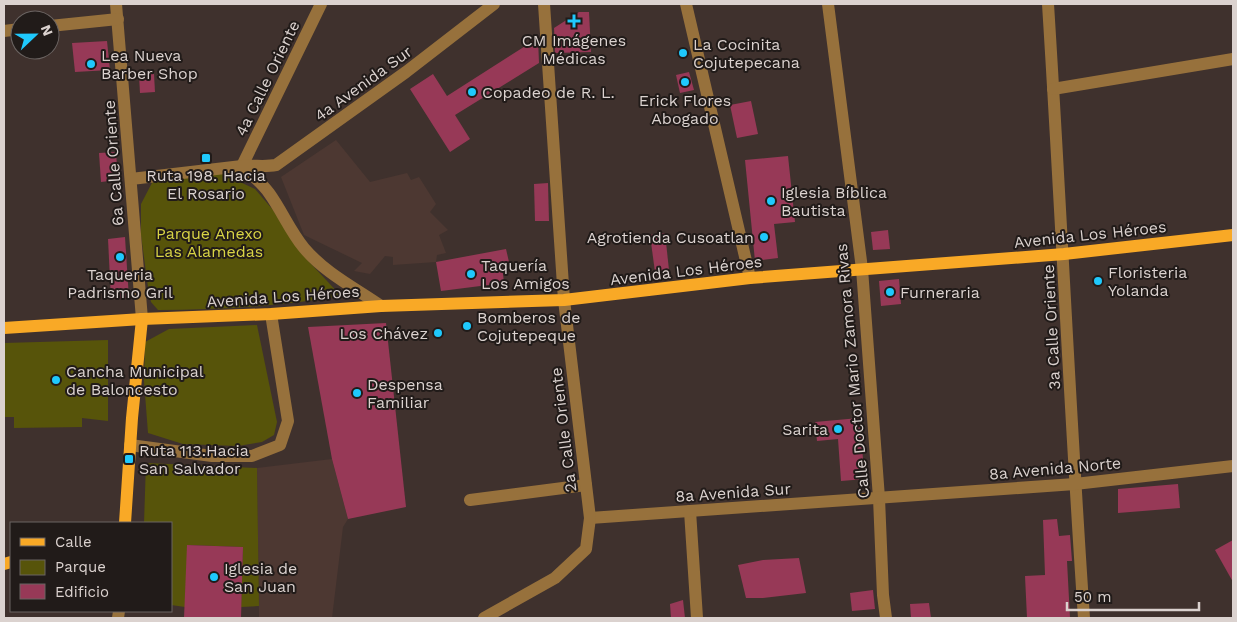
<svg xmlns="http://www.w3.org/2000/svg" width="1237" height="622" viewBox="0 0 1237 622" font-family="'Work Sans',sans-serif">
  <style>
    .built { fill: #4d3832 }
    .green { fill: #57540a }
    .building { fill: #973957 }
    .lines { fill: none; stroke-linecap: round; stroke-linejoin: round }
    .minor { stroke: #97713c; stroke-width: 12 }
    .major { stroke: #f9a926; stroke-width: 12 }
    .poi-dot { fill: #1fc9fd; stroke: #211b19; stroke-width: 2 }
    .labels { text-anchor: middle; stroke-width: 4; stroke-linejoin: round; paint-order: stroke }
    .poi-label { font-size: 16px; fill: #dbd2cf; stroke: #211b19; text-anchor: start }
    .street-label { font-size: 16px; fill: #dbd2cf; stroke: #211b19 }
    .park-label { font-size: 16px; fill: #d9d445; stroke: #211b19 }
  </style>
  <rect width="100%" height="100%" fill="#3f312d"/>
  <g class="built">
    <path d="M336 140 370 182 407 173 411 180 419 177 436 204 430 212 448 230 439 235 446 253 437 255 436 262 393 265V257L385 256 370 274 354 271 362 263 304 235 281 177Z"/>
    <path d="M332 459 348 519 343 527 332 618H259L257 468Z"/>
  </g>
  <g class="green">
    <path d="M212 169 255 189 273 210 300 252 341 296C281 306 219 310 158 310L151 302 148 287 141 235V204L156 175Z"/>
    <path d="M257 325 277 422 274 435 262 442 238 446 183 444 148 433 144 381 145 342 169 329Z"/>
    <path d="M108 340V421L82 418V427L14 428V417H4V343Z"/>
    <path d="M146 463 257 468 259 606 241 607 243 547 188 545 185 607 171 605V523H144Z"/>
  </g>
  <g class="building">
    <path d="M579 12H589L591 52 555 53 554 28Z"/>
    <path d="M538 38 539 63 455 115 470 139 450 152 410 89 433 74 447 96Z"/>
    <path d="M107 41 110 70 75 72 72 43Z"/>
    <path d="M689 72 694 90 680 93 676 75Z"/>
    <path d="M154 74 155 92 140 93 139 75Z"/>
    <path d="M751 101 758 134 737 138 730 105Z"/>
    <path d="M116 152 118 180 101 182 99 153Z"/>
    <path d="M788 156 795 222 774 224 778 258 755 261 745 160Z"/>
    <path d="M548 183 549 221H535L534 184Z"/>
    <path d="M888 230 890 249 873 250 871 232Z"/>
    <path d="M665 233 669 270 655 272 650 235Z"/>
    <path d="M125 237 129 298 111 299 108 239Z"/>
    <path d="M506 249 509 262 502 265 504 283 441 291 436 262Z"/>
    <path d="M899 279 901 304 881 306 879 281Z"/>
    <path d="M386 323 406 507 348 519 332 459 308 327Z"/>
    <path d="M859 418 865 479 841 481 838 439 817 441 815 422Z"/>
    <path d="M1178 484 1180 508 1118 513V489Z"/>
    <path d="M1057 519 1059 536 1070 535 1072 561H1067L1070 618H1027L1025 576 1045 575 1043 520Z"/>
    <path d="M1233 540V582L1215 550Z"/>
    <path d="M187 545 243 547 241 618H184Z"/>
    <path d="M799 558 806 593 763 598H746L738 565 763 560Z"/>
    <path d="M873 590 875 609 852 611 850 593Z"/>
    <path d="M683 600 685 618H671L670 604Z"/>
    <path d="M929 603 931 618H911L910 604Z"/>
  </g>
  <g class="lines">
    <g class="minor">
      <path d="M116 4 142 319"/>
      <path d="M686 4 750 278"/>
      <path d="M828 4 862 269 879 498 883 595 886 618"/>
      <path d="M1048 4C1061 209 1070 414 1084 618"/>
      <path d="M50 26 118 19"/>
      <path d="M4 31 20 29"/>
      <path d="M1053 89 1233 59"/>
      <path d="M242 166C252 175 262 183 269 193 282 211 290 231 304 248 325 273 355 288 381 306"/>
      <path d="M242 166 321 4"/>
      <path d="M131 179 242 166C254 165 265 167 276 165L406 72 494 4"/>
      <path d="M130 445 212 456H252L280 445 288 421 271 314"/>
      <path d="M470 500 586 485"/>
      <path d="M690 511 697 618"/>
      <path d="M590 518 1075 484 1233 466"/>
      <path d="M118 618 119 611"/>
      <path d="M484 618 555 578 586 549 590 518 564 300 544 4"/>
    </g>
    <g class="major">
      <path d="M4 328 142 319 271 314 381 306 564 300 750 278 1064 254 1233 235"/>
      <path d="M125 523 132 418 142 319"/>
      <path d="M4 564 11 562"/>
    </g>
  </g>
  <g class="poi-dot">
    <path d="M571.5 13.5h5v5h5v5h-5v5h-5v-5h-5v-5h5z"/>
    <circle cx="683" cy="53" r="5"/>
    <circle cx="91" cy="64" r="5"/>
    <circle cx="685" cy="82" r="5"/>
    <circle cx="472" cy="92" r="5"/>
    <rect x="201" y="153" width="10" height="10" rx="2.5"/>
    <circle cx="771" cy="201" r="5"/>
    <circle cx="764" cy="237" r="5"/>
    <circle cx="120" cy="257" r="5"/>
    <circle cx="471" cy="274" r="5"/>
    <circle cx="1098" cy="281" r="5"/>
    <circle cx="890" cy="292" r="5"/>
    <circle cx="467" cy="326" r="5"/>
    <circle cx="438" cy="333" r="5"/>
    <circle cx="56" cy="380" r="5"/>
    <circle cx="357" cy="393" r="5"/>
    <circle cx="838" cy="429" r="5"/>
    <rect x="124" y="454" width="10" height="10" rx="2.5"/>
    <circle cx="214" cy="577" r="5"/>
  </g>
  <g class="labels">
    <g class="poi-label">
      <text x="574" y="46" text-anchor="middle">CM Imágenes<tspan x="574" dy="18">Médicas</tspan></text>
      <text x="693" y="50">La Cocinita<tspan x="693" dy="18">Cojutepecana</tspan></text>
      <text x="101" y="61">Lea Nueva<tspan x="101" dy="18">Barber Shop</tspan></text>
      <text x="482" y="98">Copadeo de R. L.</text>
      <text x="685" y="106" text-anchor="middle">Erick Flores<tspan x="685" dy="18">Abogado</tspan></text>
      <text x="206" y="181" text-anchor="middle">Ruta 198. Hacia<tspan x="206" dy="18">El Rosario</tspan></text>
      <text x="781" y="198">Iglesia Bíblica<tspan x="781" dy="18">Bautista</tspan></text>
      <text x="754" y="243" text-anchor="end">Agrotienda Cusoatlan</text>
      <text x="481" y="271">Taquería<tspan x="481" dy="18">Los Amigos</tspan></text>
      <text x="1108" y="278">Floristeria<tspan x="1108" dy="18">Yolanda</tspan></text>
      <text x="120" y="280" text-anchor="middle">Taqueria<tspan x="120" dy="18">Padrismo Gril</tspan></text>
      <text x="900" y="298">Furneraria</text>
      <text x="477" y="323">Bomberos de<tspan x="477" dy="18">Cojutepeque</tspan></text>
      <text x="428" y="339" text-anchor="end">Los Chávez</text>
      <text x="66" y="377">Cancha Municipal<tspan x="66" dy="18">de Baloncesto</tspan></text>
      <text x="367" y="390">Despensa<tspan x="367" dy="18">Familiar</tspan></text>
      <text x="828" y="435" text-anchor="end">Sarita</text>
      <text x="139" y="456">Ruta 113.Hacia<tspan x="139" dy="18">San Salvador</tspan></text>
      <text x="224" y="574">Iglesia de<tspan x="224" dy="18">San Juan</tspan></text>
    </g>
    <g class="street-label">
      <text transform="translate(267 78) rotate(-64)" y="6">4a Calle Oriente</text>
      <text transform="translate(363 83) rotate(-36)" y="6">4a Avenida Sur</text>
      <text transform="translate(113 163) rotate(-94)" y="6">6a Calle Oriente</text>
      <text transform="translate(1090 234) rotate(-6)" y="6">Avenida Los Héroes</text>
      <text transform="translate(686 270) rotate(-7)" y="6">Avenida Los Héroes</text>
      <text transform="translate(283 296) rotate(-4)" y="6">Avenida Los Héroes</text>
      <text transform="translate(1051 327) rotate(-93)" y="6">3a Calle Oriente</text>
      <text transform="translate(852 371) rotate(-95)" y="6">Calle Doctor Mario Zamora Rivas</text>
      <text transform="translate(563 430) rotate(-97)" y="6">2a Calle Oriente</text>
      <text transform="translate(1055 468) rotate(-5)" y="6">8a Avenida Norte</text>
      <text transform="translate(733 492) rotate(-4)" y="6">8a Avenida Sur</text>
    </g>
    <g class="park-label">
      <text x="209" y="239">Parque Anexo<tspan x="209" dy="18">Las Alamedas</tspan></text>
    </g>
  </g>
  <rect width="1237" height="622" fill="none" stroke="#dbd2cf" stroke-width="10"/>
  <rect x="10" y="522" width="162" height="90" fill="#211b19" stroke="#6b6462"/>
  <rect x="20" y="538" width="25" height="8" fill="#f9a926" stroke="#6b6462"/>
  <text x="55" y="547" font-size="15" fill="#dbd2cf">Calle</text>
  <rect x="20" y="560" width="25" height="15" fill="#57540a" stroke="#6b6462"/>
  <text x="55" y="572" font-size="15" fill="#dbd2cf">Parque</text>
  <rect x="20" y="584" width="25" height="15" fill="#973957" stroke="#6b6462"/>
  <text x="55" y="597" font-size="15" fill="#dbd2cf">Edificio</text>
  <g transform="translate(35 35) rotate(68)"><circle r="24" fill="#211b19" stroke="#6b6462"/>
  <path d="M0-4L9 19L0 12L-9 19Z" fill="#1fc9fd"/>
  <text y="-8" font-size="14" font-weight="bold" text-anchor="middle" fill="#dbd2cf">N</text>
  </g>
  <path d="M1067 602v8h132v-8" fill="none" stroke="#dbd2cf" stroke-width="2.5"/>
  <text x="1074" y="602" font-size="15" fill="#dbd2cf" stroke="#211b19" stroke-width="4" paint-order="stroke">50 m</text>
</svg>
